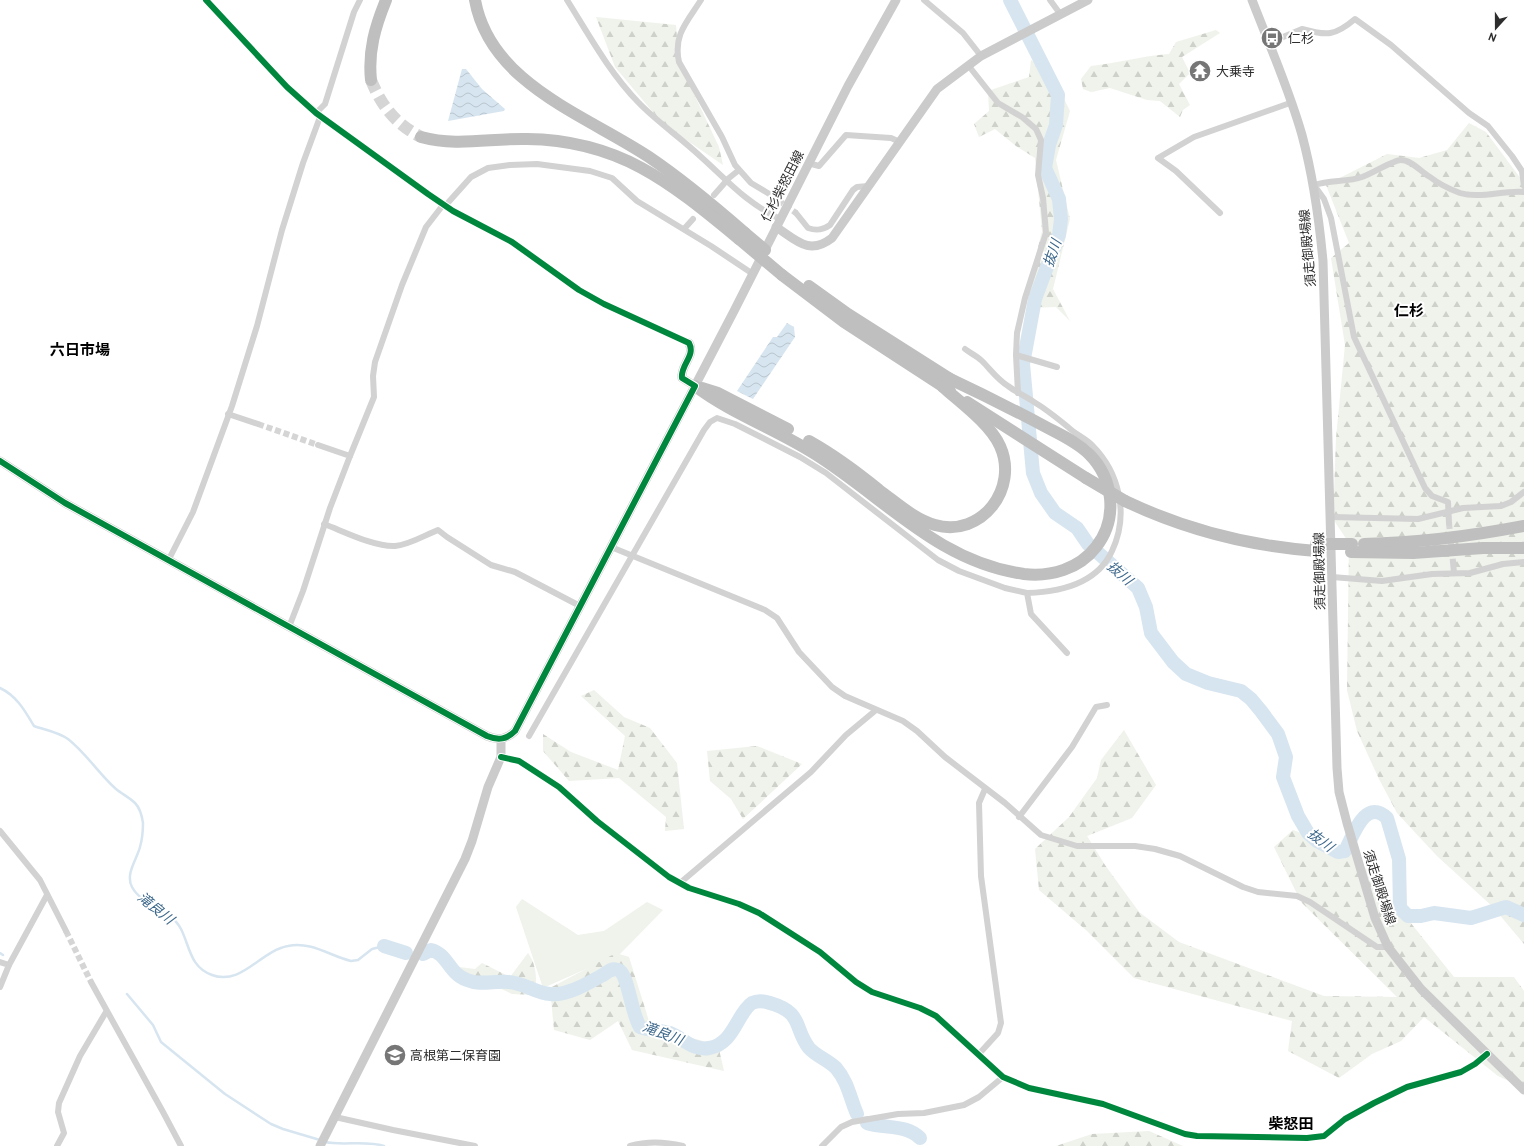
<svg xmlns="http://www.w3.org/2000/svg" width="1524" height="1146" viewBox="0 0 1524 1146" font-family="Overpass,'Noto Sans JP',sans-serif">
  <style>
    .grass { fill: #eff3eb }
    .forest { fill: url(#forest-firs) }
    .water { fill: url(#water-waves) }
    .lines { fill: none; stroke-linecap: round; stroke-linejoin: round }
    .stream { stroke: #d7e5f0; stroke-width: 2.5 }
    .river { stroke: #d7e5f0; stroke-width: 14 }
    .street-tunnel { stroke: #d5d5d5; stroke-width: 6; stroke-dasharray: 6 3; stroke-linecap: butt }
    .highway-tunnel { stroke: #d5d5d5; stroke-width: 12; stroke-dasharray: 12 6; stroke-linecap: butt }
    .street { stroke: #d2d2d2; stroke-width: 6 }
    .secondary { stroke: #cbcbcb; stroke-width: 9 }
    .highway { stroke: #bfbfbf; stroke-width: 12 }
    .highway-bridge { stroke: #bfbfbf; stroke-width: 12 }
    .cycleway-casing { stroke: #fff; stroke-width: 8 }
    .cycleway { stroke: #00873e; stroke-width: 6 }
    .labels { text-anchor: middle; stroke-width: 4; stroke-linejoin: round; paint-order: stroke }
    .poi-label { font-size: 13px; fill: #2d2d2d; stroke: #fff; text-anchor: start }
    .street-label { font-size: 13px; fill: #2d2d2d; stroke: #fff }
    .water-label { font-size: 14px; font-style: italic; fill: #3d688c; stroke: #fff }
    .quarter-label { font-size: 15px; font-weight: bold; fill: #000; stroke: #fff }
  </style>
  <defs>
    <pattern id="forest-firs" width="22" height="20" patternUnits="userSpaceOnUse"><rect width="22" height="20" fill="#eff3eb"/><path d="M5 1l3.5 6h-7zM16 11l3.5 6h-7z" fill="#cdd1ca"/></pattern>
    <pattern id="water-waves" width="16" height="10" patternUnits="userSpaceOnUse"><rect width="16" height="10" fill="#d7e5f0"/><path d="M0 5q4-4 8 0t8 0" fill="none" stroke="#b9c5ce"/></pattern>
  </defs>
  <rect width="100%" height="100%" fill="#fff"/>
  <path class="grass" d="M522 899 578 935 604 931 647 902 663 910 620 954 543 988 516 907Z"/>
  <g class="forest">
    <path d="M596 17 676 25 679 62 719 147 723 165 663 124 615 67Z"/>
    <path d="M1216 30 1220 33 1182 57 1190 73 1179 84 1190 105 1183 110 1180 117 1160 101 1147 100 1110 88 1091 92 1083 89 1081 79 1091 66C1117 63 1142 56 1169 54L1176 42Z"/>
    <path d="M1031 60 1050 70 1070 111 1056 160 1070 219 1053 289 1070 321 1056 307 1029 308V284L1042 231 1035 158 1016 146 995 129 979 137 974 124 989 111 988 91 1029 77Z"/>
    <path d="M1469 123 1486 132 1524 183V944L1493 907 1437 856 1397 813 1379 779 1357 731 1347 690 1349 543 1333 519 1336 438 1345 345 1331 258 1349 243 1326 185 1387 154 1419 158 1447 150Z"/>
    <path d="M594 690 624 717 650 728 677 763 684 829 665 831 666 817 619 778 569 781 543 751V734L571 752 618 770 625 736 581 696Z"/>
    <path d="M1124 730 1156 785 1132 818 1087 836 1105 865 1139 912 1179 942 1324 996 1397 997 1301 902 1274 847 1293 830 1348 850 1374 877 1454 977H1514L1524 991V1088L1498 1076 1424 1017 1401 1041 1372 1054 1339 1078 1288 1051 1292 1021 1134 978 1087 931 1039 890 1035 849 1069 817 1097 778 1101 760Z"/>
    <path d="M757 746 802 764 743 819 731 799 710 781 707 751Z"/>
    <path d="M528 953C537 965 537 981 535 995L512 994 493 985 468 980 460 972 459 967 475 969 482 963 510 977Z"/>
    <path d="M616 953 629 957 649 1021 688 1037 718 1045 724 1071 632 1050 618 1021 590 1040 554 1030 550 988Z"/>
    <path d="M1149 1131 1183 1146H1056L1092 1134Z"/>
  </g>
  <g class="water">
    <path d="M462 69H466L482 89 505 109 504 111 448 121Z"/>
    <path d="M787 323 794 327 795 337 753 399 737 391 773 337H777Z"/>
  </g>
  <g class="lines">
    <g class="stream">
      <path d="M0 688C17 696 25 711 34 726 45 730 58 732 68 739 86 753 99 774 116 789 122 794 130 798 135 803 140 808 142 816 143 823 143 830 142 840 140 847 137 859 125 874 132 887 143 907 171 909 181 929 190 947 190 967 212 975 242 986 260 951 288 946 311 941 330 956 351 961L358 960 372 949 384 946"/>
      <path d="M0 953 3 955"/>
      <path d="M127 994 153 1025 161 1042 225 1094 271 1124 283 1129 320 1140"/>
      <path d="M325 1142C344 1146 365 1140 384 1146"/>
    </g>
    <g class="river">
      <path d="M1010 0 1058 95 1056 125 1049 145 1045 168 1059 199 1061 219 1059 235 1035 299 1023 364 1033 473 1041 493 1055 513 1077 528 1088 544 1138 588 1146 607 1151 633 1173 662 1186 674 1208 683 1241 691 1251 699 1261 711 1278 734 1286 757 1283 777 1298 816 1308 833 1317 841 1338 852 1345 851C1353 836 1365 797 1387 818L1399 859 1400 908 1408 916H1421L1434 913 1471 918 1506 907 1524 915"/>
      <path d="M384 946 406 953"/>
      <path d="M423 954 431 950C448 954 448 973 467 980 480 986 496 980 509 982 524 983 536 993 550 994 566 996 587 984 601 976 605 974 608 971 611 970 613 969 618 969 620 971 628 977 632 1015 640 1027 650 1031 660 1030 670 1033 683 1038 693 1051 709 1048 734 1044 737 1013 752 1003 758 1000 764 1001 770 1003 804 1013 793 1027 809 1048 816 1056 828 1060 836 1068 848 1082 850 1098 857 1114"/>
      <path d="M867 1123C886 1129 906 1124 920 1138"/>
    </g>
    <g class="street-tunnel">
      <path d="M332 125 428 194"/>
      <path d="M771 195 796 213"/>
      <path d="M258 424 318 445"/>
      <path d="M1449 523 1453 562"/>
      <path d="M66 931 91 982"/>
    </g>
    <path class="highway-tunnel" d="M371 80C382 107 396 124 421 137"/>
    <g class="street">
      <path d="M206 0 287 87 332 125"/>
      <path d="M567 0C589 35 609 72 638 102 657 122 680 137 700 156 728 181 745 202 780 219"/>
      <path d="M701 0C687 22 673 35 679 62L722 137 735 165 751 183 771 195"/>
      <path d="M924 0 963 33 981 56"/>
      <path d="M1050 0 1061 15"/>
      <path d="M1269 43 1302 29C1327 36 1335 36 1355 19L1391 45 1469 113 1488 126 1512 156 1522 171 1524 186"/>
      <path d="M968 65 998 103 1022 117 1036 129 1041 140 1038 175 1043 198 1046 233 1025 298 1017 333 1016 355 1018 393"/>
      <path d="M316 113 325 104 354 12 360 0"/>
      <path d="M808 163 819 166 846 135 891 138 900 142"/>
      <path d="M428 194 453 211 512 242 579 290 604 304 689 343"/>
      <path d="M714 195 729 178 739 170"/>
      <path d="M445 206 471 177 488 168 510 165 537 164 590 171 612 178 637 201 711 246 753 274"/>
      <path d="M796 213 808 228C817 231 823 230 830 225L853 190 857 187 868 186"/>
      <path d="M1220 213 1176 171 1158 158 1194 137 1290 103"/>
      <path d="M684 229 693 219"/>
      <path d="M965 349C970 353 977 356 982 361 991 370 997 379 1008 386 1016 392 1025 396 1034 402 1046 409 1057 418 1068 427 1075 434 1085 438 1092 445 1120 473 1129 515 1112 551 1097 584 1060 592 1027 593"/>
      <path d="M1016 355 1057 367"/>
      <path d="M228 414 258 424"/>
      <path d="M350 456 374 397 373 376 375 362 402 285 426 227 443 205"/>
      <path d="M1331 517 1418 519 1463 508 1501 506 1511 502 1524 492"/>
      <path d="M1449 523 1448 502 1432 496 1425 488 1354 337 1331 218 1324 199 1314 185C1330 180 1348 182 1362 177 1372 174 1393 160 1401 160 1412 160 1421 172 1430 177 1439 184 1449 189 1460 193 1480 199 1503 190 1524 192"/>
      <path d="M324 524C343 531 374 547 395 546 409 545 425 535 438 530L447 537 491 565 515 572 580 606"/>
      <path d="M611 547 765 610 777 618 799 652 832 687 845 696 903 721 917 731 945 757 1005 803 1041 835 1077 846H1135L1155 849 1180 856 1243 887 1258 892 1297 896 1310 902 1377 947H1388"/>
      <path d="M168 561 193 512 232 406 257 326 282 230 303 163 320 117"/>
      <path d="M1453 562 1454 573"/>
      <path d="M1332 577 1382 581 1432 574 1470 573 1503 564 1524 562"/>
      <path d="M289 627 303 591 330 508 350 456 318 445"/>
      <path d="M529 736 704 430 710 422 717 418 735 424 800 457 826 473 938 560 959 571 1005 588 1027 593 1031 614 1067 653"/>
      <path d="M501 757 519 761 559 787 597 821 669 877 689 888 739 904 759 913 820 952 856 982 872 992 920 1008 936 1016 1003 1077 1029 1088 1103 1104 1185 1134 1197 1136 1307 1138 1324 1136 1345 1119 1374 1103 1407 1087 1461 1072 1475 1064 1487 1054"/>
      <path d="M1019 817 1072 747 1096 707 1107 705"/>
      <path d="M0 831 40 880 66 931"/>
      <path d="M680 883 811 772 846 735 876 710"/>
      <path d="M0 962 9 965"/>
      <path d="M91 982 163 1112 181 1146"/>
      <path d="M0 987 9 965 47 895"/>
      <path d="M978 1055 998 1033 1001 1023 981 876 979 803 985 789"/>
      <path d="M335 1117 393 1130 475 1146"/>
      <path d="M57 1146 64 1133 58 1112 59 1103 80 1056 106 1012"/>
      <path d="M630 1146C647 1141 666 1142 683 1146"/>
      <path d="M822 1146 841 1127 852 1122 898 1114 924 1113 964 1105 979 1097 1003 1077"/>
    </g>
    <g class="secondary">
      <path d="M1252 0C1269 44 1289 89 1302 135 1313 176 1319 218 1323 261L1337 768 1339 792 1347 823 1375 918 1388 947 1421 989 1524 1090"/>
      <path d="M776 227C796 240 809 256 832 238L937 89 981 56 1088 0"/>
      <path d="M689 343C696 356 680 365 682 378L695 386"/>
      <path d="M0 461 65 503 487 736C499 741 507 739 515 731L734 311 848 86 896 0"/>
      <path d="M320 1146 465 859 472 841 488 787 501 757V739"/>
    </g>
    <g class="highway">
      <path d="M475 0C490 84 586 115 649 157 683 180 714 206 745 233"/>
      <path d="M371 80C368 51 375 27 386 0"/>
      <path d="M421 137C457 147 491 138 527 139 620 140 671 183 739 239"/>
      <path d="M782 275 844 322 950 391"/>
      <path d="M809 286 848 314 955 382"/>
      <path d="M695 386C732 414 776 429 815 454 885 498 938 562 1024 574 1051 577 1079 569 1096 547 1118 519 1114 479 1089 454 1077 442 1061 435 1046 427 1014 410 982 394 948 378"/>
      <path d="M702 388 718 393 788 429"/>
      <path d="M967 402 1086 478"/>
      <path d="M809 441C834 455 857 472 879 490 897 503 914 519 935 525 982 538 1019 488 1000 446 990 424 961 403 943 387"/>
      <path d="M1125 501C1186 530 1249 546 1316 551"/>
      <path d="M1364 544C1418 543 1472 536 1524 526"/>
      <path d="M1351 552 1413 553 1483 548H1524"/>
    </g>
    <g class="highway-bridge">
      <path d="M745 233 765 250"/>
      <path d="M739 239 782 275"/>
      <path d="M1086 478 1125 501"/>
      <path d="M1316 544H1352"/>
    </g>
    <g class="cycleway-casing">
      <g id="cycleway">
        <path d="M0 461 65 503 487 736C499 741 507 739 515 731L695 386 682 378C680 365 696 356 689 343L604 304 579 290 512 242 453 211 428 194 316 113 287 87 206 0"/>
        <path d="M501 757 519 761 559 787 597 821 669 877 689 888 739 904 759 913 820 952 856 982 872 992 920 1008 936 1016 1003 1077 1029 1088 1103 1104 1185 1134 1197 1136 1307 1138 1324 1136 1345 1119 1374 1103 1407 1087 1461 1072 1475 1064 1487 1054"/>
      </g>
    </g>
    <use href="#cycleway" class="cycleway"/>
  </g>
  <defs>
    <g id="bus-disc" transform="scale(1.15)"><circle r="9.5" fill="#767676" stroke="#fff"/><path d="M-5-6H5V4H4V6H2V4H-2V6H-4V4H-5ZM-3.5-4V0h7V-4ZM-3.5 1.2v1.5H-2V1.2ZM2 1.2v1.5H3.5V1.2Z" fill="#fff"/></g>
    <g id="temple-disc" transform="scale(1.15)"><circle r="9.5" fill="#767676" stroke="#fff"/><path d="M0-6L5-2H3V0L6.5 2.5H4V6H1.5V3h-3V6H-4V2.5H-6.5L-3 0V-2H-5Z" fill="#fff"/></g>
    <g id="school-disc" transform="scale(1.15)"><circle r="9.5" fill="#767676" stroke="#fff"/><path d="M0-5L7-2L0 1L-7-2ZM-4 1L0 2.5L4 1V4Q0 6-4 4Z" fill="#fff"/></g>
  </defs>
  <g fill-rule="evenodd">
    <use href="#bus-disc" x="1272" y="38"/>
    <use href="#temple-disc" x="1200" y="71"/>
    <use href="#school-disc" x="395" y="1055"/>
  </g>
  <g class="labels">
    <g class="poi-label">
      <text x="1288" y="43">仁杉</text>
      <text x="1216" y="76">大乗寺</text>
      <text x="410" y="1060">高根第二保育園</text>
    </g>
    <g class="street-label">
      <text transform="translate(782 186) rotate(-63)" y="5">仁杉柴怒田線</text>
      <text transform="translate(1307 248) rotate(-95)" y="5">須走御殿場線</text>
      <text transform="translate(1319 571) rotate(-91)" y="5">須走御殿場線</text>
      <text transform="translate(1380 887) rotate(72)" y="5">須走御殿場線</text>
    </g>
    <g class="water-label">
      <text transform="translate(1052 253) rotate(-71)" y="5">抜川</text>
      <text transform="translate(1120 573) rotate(41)" y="5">抜川</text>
      <text transform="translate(1321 840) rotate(37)" y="5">抜川</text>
      <text transform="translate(156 908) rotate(39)" y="5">滝良川</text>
      <text transform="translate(663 1033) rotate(21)" y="5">滝良川</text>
    </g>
    <g class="quarter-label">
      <text x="1409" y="316">仁杉</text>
      <text x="80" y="355">六日市場</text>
      <text x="1291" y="1129">柴怒田</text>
    </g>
  </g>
  <g transform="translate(1496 28) rotate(201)" stroke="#ffffff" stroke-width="3" paint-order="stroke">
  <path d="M0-3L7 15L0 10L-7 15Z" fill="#2d2d2d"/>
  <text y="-6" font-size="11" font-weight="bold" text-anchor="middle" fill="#2d2d2d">N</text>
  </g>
</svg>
